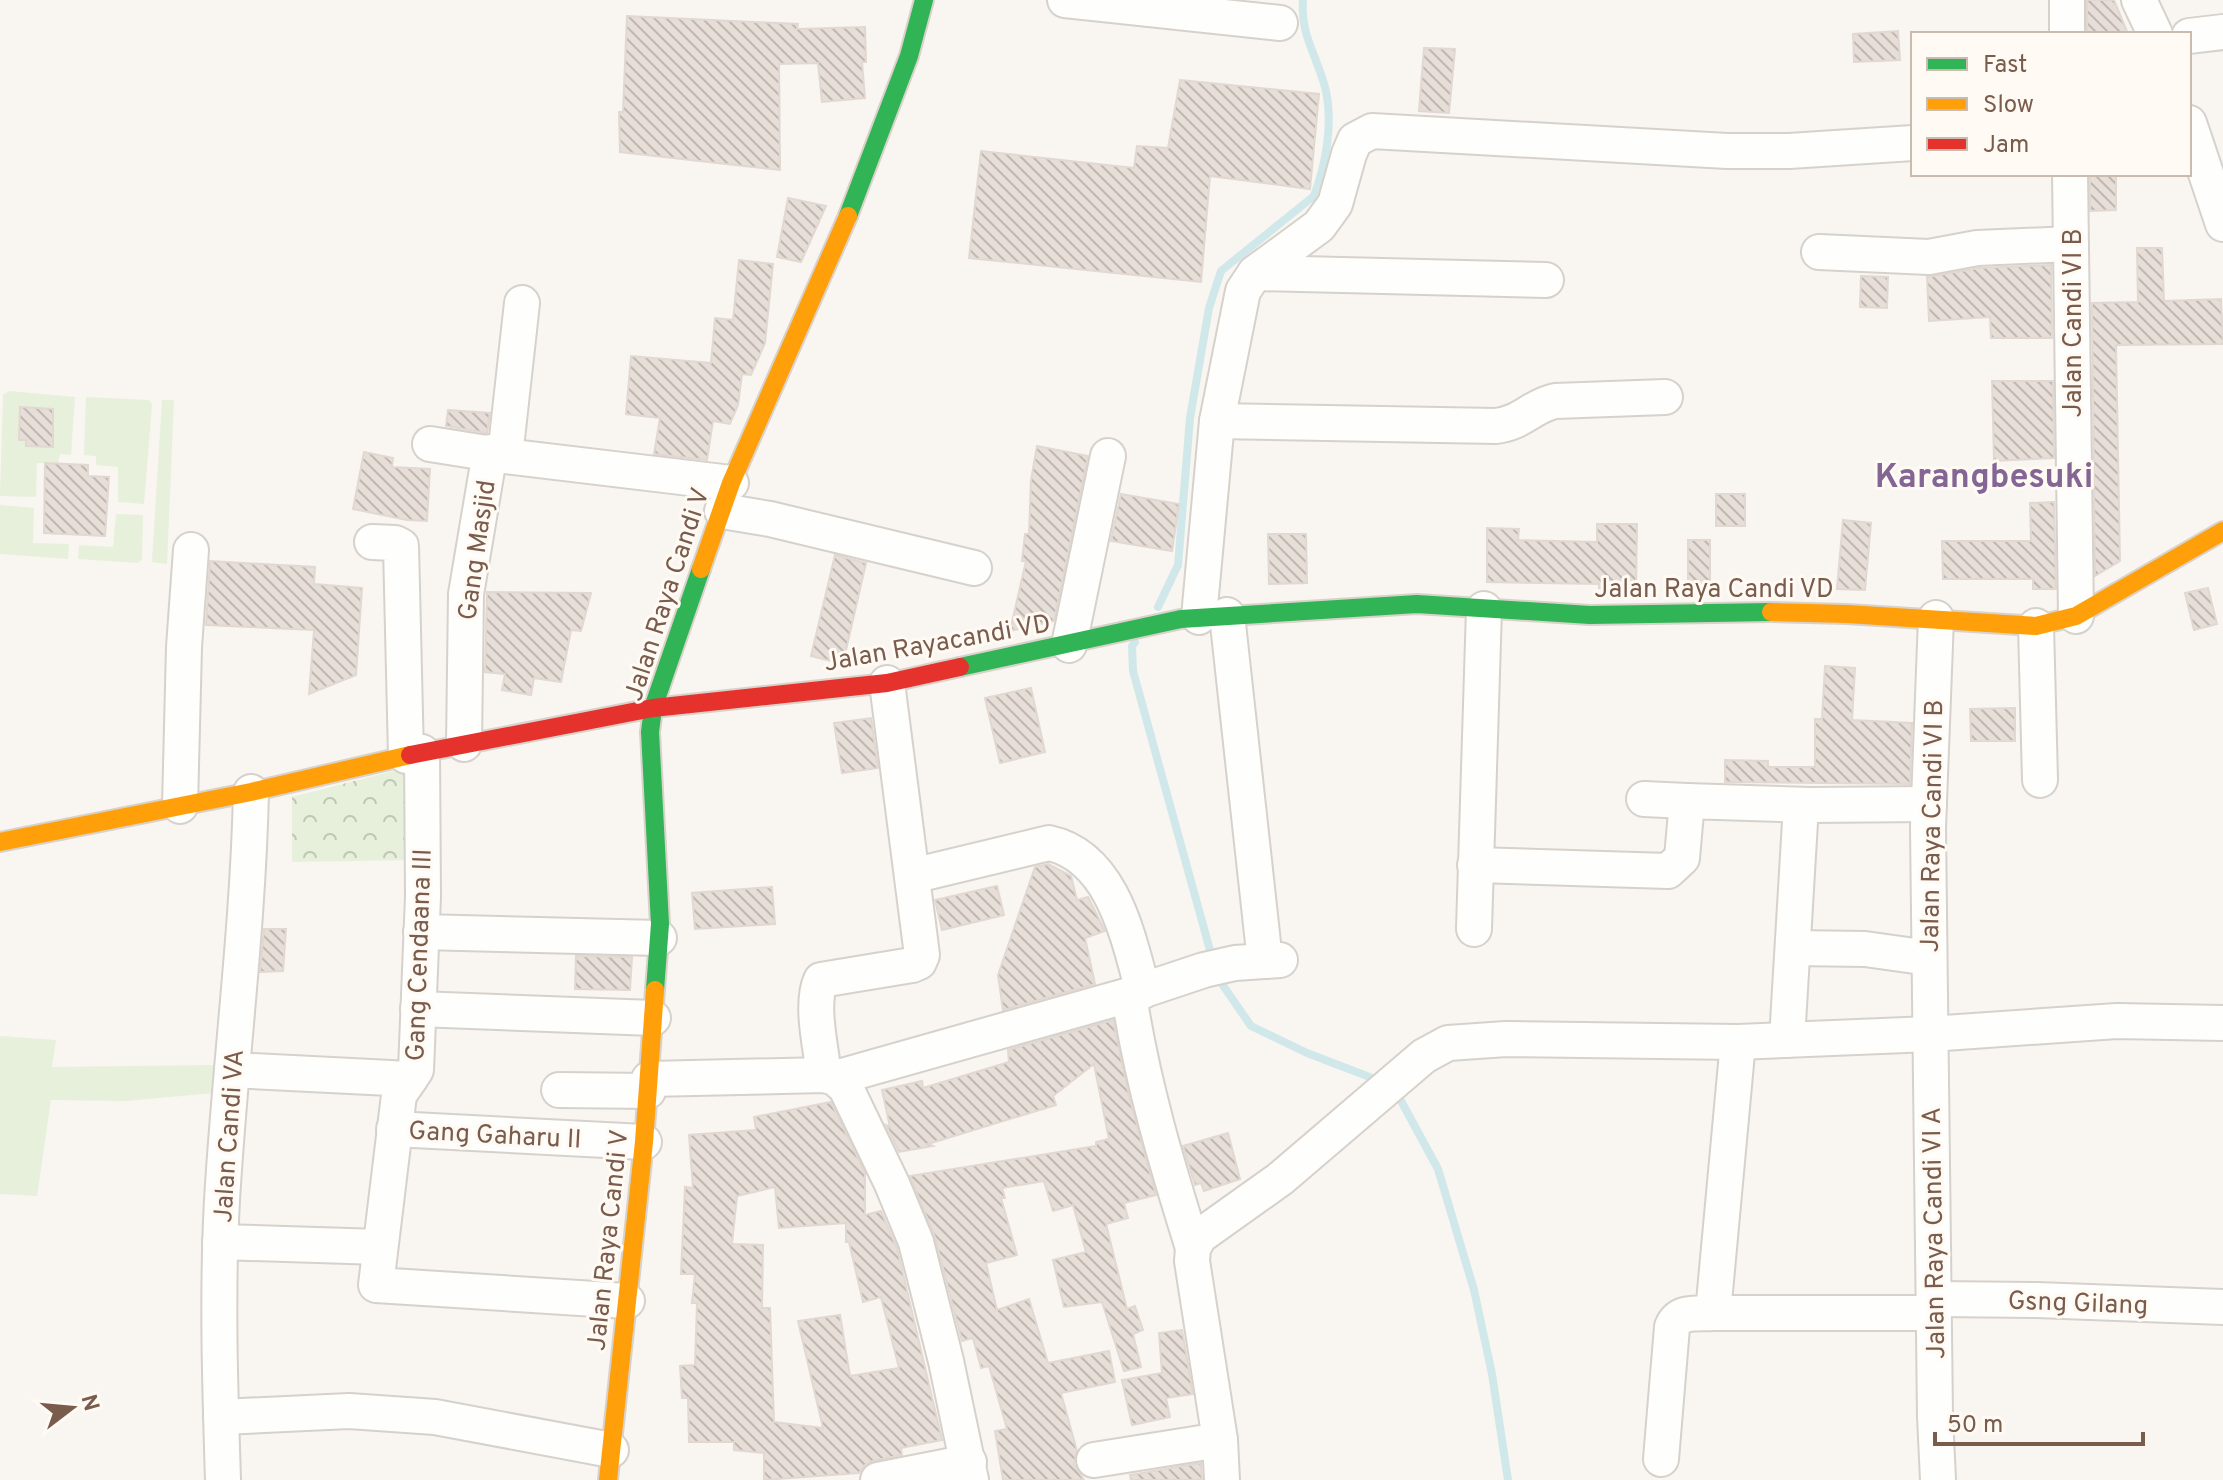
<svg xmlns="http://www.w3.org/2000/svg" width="2223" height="1480" viewBox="0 0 2223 1480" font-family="Overpass,sans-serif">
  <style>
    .green { fill: #e7f0db }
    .park { fill: url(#park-crowns) }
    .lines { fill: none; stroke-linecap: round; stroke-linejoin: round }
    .stream { stroke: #d0e8ea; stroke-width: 8 }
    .building { fill: url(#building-back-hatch); stroke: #e2d8d2; stroke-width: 2; fill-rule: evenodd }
    .street-casing { stroke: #d7d1cb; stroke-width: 38 }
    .fast-casing { stroke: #d9d2cb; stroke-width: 22 }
    .slow-casing { stroke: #d9d2cb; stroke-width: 22 }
    .jam-casing { stroke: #d9d2cb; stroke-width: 22 }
    .street { stroke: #fefefd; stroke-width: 34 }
    .fast { stroke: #30b455; stroke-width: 18 }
    .slow { stroke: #ff9f0a; stroke-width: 18 }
    .jam { stroke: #e5322d; stroke-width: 18 }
    .labels { text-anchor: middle; stroke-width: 6; stroke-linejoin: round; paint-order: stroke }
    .street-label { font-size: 26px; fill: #7a5c4d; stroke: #fffaf3 }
    .district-label { font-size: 34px; font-weight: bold; fill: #846695; stroke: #fffaf3 }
  </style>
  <defs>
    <pattern id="park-crowns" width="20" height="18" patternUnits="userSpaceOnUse" patternTransform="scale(2)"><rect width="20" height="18" fill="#e7f0db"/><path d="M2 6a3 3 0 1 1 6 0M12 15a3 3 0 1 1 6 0" fill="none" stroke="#c0c6b4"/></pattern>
    <pattern id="building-back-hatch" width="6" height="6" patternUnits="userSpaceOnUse" patternTransform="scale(2)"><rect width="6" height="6" fill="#e6ded7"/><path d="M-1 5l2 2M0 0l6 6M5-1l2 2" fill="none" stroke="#bfb7b1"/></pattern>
  </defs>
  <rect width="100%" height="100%" fill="#f9f5f0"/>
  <g class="green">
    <path d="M9 391 75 397 71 455 60 454 58 463H37L36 497 0 496 3 395Z"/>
    <path d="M86 397 149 400 152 405 144 504 118 502V467L96 465V456L84 455Z"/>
    <path d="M162 400H174L167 564 152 562Z"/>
    <path d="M0 505 34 508 33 543 69 544 68 559 0 554Z"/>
    <path d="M116 514 143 515 142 559 138 563 78 559 79 545 113 547Z"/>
    <path d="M0 1036 56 1040 52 1067 219 1065 215 1093 125 1101 51 1100 37 1196 0 1194Z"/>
  </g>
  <path class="park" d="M417 765 418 860 292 862V797Z"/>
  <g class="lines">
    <g class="stream">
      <path d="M1158 607 1178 565 1190 418 1209 308 1221 271 1314 196C1326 164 1333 124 1326 91 1318 57 1300 36 1303 0"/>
      <path d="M1135 642 1132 646 1133 671 1213 961"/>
      <path d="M1218 973 1222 984 1251 1026 1307 1053 1380 1081"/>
      <path d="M1392 1093 1400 1099 1438 1169 1474 1290 1492 1374 1508 1480"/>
    </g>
  </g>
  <g class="building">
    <path d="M2087 0H2114L2128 34H2087Z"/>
    <path d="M627 16 798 24 797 29 865 27 866 62H862L865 98 822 102 818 63 779 64 780 170 620 152 619 112H623Z"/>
    <path d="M1898 31 1900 60 1854 62 1853 34Z"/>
    <path d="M1424 48 1455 49 1449 113 1419 111Z"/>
    <path d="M1180 80 1319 94 1310 189 1210 176 1201 282 969 258 981 151 1134 168 1137 146 1168 148Z"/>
    <path d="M2090 174H2116V210L2090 211Z"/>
    <path d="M788 198 826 206 801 262 777 257Z"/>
    <path d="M2137 248H2162L2164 301 2221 299 2223 344 2116 345 2120 561 2095 576 2092 303 2138 302Z"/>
    <path d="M739 260 773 264 765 343 751 375 742 374 738 405 730 424 713 421 707 460 654 454 660 418 626 414 631 356 711 363 715 318 733 320Z"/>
    <path d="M2051 265 2052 338H1991L1990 317 1929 321 1927 277 1979 268Z"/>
    <path d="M1861 276 1888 277 1887 308 1860 307Z"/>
    <path d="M1992 381H2053L2054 458 1994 461Z"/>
    <path d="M20 407 53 409V447L26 446V440H19Z"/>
    <path d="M448 410 490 413 487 433 446 426Z"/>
    <path d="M1037 446 1088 456 1054 621 1010 631 1026 561H1022L1025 534H1029L1031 480Z"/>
    <path d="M364 452 393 458 392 467 430 469 427 521 407 520 353 509Z"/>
    <path d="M45 463 88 465V476L109 477 105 536 44 533Z"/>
    <path d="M1121 494 1179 504 1172 551 1111 541Z"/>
    <rect x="1716" y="494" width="29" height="32"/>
    <path d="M2054 502 2056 589H2033V579H1943L1942 541H2031L2030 503Z"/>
    <path d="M1843 520 1871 523 1865 590 1837 589Z"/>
    <path d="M1597 524H1637L1636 588H1599V584L1487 582V528L1519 529 1518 540 1597 542Z"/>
    <path d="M1268 534H1306L1307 583 1269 584Z"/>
    <rect x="1688" y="540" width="22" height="48"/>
    <path d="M835 555 866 563 843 663H839L811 656Z"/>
    <path d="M210 561 315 567 314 584 362 588 356 675 309 694 314 630 206 625Z"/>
    <path d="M2208 588 2217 624 2194 630 2185 593Z"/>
    <path d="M487 592 591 593 581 631 571 630 561 682 534 678 531 695 502 690 505 674 485 672Z"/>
    <path d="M1825 666 1855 668 1852 720 1912 723 1910 784 1725 782V760L1768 761V767H1815V719H1822Z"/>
    <path d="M1031 688 1045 752 1000 763 985 698Z"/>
    <path d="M2015 708V741H1971L1970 709Z"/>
    <path d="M871 718 878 768 842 773 834 723Z"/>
    <path d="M1048 864 1071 876 1077 900 1088 897 1105 931 1085 938 1095 984 1003 1010 998 975 1035 867Z"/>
    <path d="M997 886 1004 915 942 930 935 900Z"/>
    <path d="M772 887 775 924 695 929 692 893Z"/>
    <path d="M264 929H286L283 971 260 972Z"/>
    <path d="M576 956 632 957 630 990 575 989Z"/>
    <path d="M1113 1020 1129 1096 1156 1195 1124 1203 1128 1218 1106 1224 1127 1309 1135 1306 1143 1330 1133 1334 1141 1367 1124 1371 1102 1302 1064 1307 1053 1260 1086 1252 1073 1205 1053 1211 1044 1181 1002 1188 1005 1198H1001L1017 1255 986 1263 997 1310 1029 1299 1048 1363 1109 1351 1115 1382 1061 1393 1077 1451 1074 1464 1084 1480H1003L995 1431 1007 1429 989 1366 981 1368 973 1338 962 1341 935 1237 910 1176 1096 1146V1142L1109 1139 1094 1064 1053 1096 1056 1105 928 1144 933 1146 899 1152 886 1125 890 1127 882 1090 922 1081 923 1088 1009 1062 1008 1050Z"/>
    <path d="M831 1102 865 1173V1215L881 1211 897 1248 942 1440 901 1448 902 1455 873 1461 865 1465 859 1473 764 1480V1453L734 1450V1442H689L688 1398H682L680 1366 695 1365 697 1303H692L695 1274H681L685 1187 693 1188 689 1135 756 1130 754 1117ZM775 1187 779 1228 846 1223V1242H849L863 1302 881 1297 899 1368 850 1376 840 1315 798 1321 823 1428 774 1422 770 1308H762L763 1245 732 1244 737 1196Z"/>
    <path d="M1228 1133 1240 1179 1204 1191 1201 1183 1195 1185 1183 1146Z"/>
    <path d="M1182 1330 1193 1394 1166 1398 1170 1417 1132 1425 1122 1380 1162 1373 1159 1333Z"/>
    <path d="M1201 1463 1202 1480H1131L1130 1475Z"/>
  </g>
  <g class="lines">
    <g class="street-casing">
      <g id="street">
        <path d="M1065 0 1280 23"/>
        <path d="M2067 0V34"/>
        <path d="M2139 0 2155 34"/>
        <path d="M2189 36 2223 32"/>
        <path d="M2189 123 2223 224"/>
        <path d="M2070 174 2076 616"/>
        <path d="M1819 252 1929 257 1977 248 2071 244"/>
        <path d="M1255 273 1546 280"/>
        <path d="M522 303 505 456 731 483"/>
        <path d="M1217 421 1496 426C1522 423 1532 406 1555 401L1665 397"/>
        <path d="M430 444 505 456"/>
        <path d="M722 511 770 519 974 568"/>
        <path d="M372 542 395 543 401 546 406 756"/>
        <path d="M1227 615 1265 961"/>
        <path d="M1199 617 1217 421 1243 291 1255 273 1319 226 1335 204 1349 154 1355 140 1372 131 1727 151H1789L1913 143"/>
        <path d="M1936 618 1928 828 1935 1416 1938 1480"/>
        <path d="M2036 626 2040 780"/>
        <path d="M1069 645 1108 456"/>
        <path d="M464 744 466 594 490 452"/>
        <path d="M422 752 423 896 416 1070 399 1095 376 1285 627 1301"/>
        <path d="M1644 799 1687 801"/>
        <path d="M180 806 184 647 191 550"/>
        <path d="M1475 865 1668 871 1682 858 1687 801 1810 805 1929 804"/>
        <path d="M912 876 1049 843C1113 857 1128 937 1143 991"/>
        <path d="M1474 929 1484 609"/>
        <path d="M421 932 659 938"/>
        <path d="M1793 948 1865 949 1929 958"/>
        <path d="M1129 995C1142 1082 1167 1165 1193 1248"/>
        <path d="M418 1009 653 1018"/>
        <path d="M1787 1040 1801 805"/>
        <path d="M232 1070 410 1079"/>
        <path d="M824 1075C821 1048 810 1004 821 980L912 965 919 962 922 955 887 683"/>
        <path d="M835 1078 1129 995 1204 970 1235 963 1280 960"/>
        <path d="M649 1079 824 1075 835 1078 846 1088 892 1184 916 1242 946 1361 971 1480"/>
        <path d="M559 1090 648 1091"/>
        <path d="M394 1129 644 1142"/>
        <path d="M220 1242 380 1247"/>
        <path d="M1934 1299 2037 1300 2223 1307"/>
        <path d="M1713 1313H1934"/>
        <path d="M221 1417 349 1411 435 1417 611 1450"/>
        <path d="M1661 1459 1672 1327C1679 1310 1696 1314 1713 1313L1738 1042"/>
        <path d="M1094 1460 1220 1440"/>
        <path d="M223 1480C220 1386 217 1293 222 1200 230 1064 248 929 251 792"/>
        <path d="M878 1480 969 1462"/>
        <path d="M1222 1480 1220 1440 1192 1261 1193 1248 1200 1236 1280 1179 1424 1056 1448 1043 1506 1039 1738 1042 1930 1034 2117 1021 2223 1023"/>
      </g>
    </g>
    <g class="fast-casing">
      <g id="fast">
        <path d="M848 216 909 56 924 0"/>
        <path d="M960 667 1181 619 1417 604 1590 615 1771 612"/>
        <path d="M655 990 660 924 650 732 653 708 701 569"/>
      </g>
    </g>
    <g class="slow-casing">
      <g id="slow">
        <path d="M701 569 731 483 848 216"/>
        <path d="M1771 612 1847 614 2036 626 2076 616 2223 531"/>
        <path d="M0 842 251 792 410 755"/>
        <path d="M608 1480 644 1142 655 990"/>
      </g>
    </g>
    <g class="jam-casing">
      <path id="jam" d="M410 755 653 708 887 683 960 667"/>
    </g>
    <use href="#street" class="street"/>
    <use href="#fast" class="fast"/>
    <use href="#slow" class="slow"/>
    <use href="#jam" class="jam"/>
  </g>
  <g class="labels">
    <g class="street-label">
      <text transform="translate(2072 323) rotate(-90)" y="9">Jalan Candi VI B</text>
      <text transform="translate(476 550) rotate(-82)" y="9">Gang Masjid</text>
      <text x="1714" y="597">Jalan Raya Candi VD</text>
      <text transform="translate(666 594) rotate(-72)" y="9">Jalan Raya Candi V</text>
      <text transform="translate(937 642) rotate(-10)" y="9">Jalan Rayacandi VD</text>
      <text transform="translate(1931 826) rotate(-89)" y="9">Jalan Raya Candi VI B</text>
      <text transform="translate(418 955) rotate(-88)" y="9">Gang Cendaana III</text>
      <text transform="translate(495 1134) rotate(3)" y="9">Gang Gaharu II</text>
      <text transform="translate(228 1136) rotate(-86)" y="9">Jalan Candi VA</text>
      <text transform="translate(1933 1233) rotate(-91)" y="9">Jalan Raya Candi VI A</text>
      <text transform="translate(607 1240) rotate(-84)" y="9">Jalan Raya Candi V</text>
      <text transform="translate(2078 1302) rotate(2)" y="9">Gsng Gilang</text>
    </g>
    <g class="district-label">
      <text x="1984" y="487">Karangbesuki</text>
    </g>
  </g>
  <rect x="1911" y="32" width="280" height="144" fill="#fffaf3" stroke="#cabbb1" stroke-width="2"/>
  <rect x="1927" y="58" width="40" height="12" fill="#30b455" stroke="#cabbb1" stroke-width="2"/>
  <text x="1983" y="72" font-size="24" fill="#7a5c4d">Fast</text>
  <rect x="1927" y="98" width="40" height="12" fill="#ff9f0a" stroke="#cabbb1" stroke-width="2"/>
  <text x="1983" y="112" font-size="24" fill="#7a5c4d">Slow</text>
  <rect x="1927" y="138" width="40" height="12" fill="#e5322d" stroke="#cabbb1" stroke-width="2"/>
  <text x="1983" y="152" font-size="24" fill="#7a5c4d">Jam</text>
  <g transform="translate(72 1408) rotate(74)" stroke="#fffaf3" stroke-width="6" paint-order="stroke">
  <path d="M0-6L14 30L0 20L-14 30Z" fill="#7a5c4d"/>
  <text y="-12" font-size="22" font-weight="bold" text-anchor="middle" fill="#7a5c4d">N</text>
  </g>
  <path d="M1935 1432v12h208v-12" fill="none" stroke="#7a5c4d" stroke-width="4"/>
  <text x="1947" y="1432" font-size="24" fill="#7a5c4d" stroke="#fffaf3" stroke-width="6" paint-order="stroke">50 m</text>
</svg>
